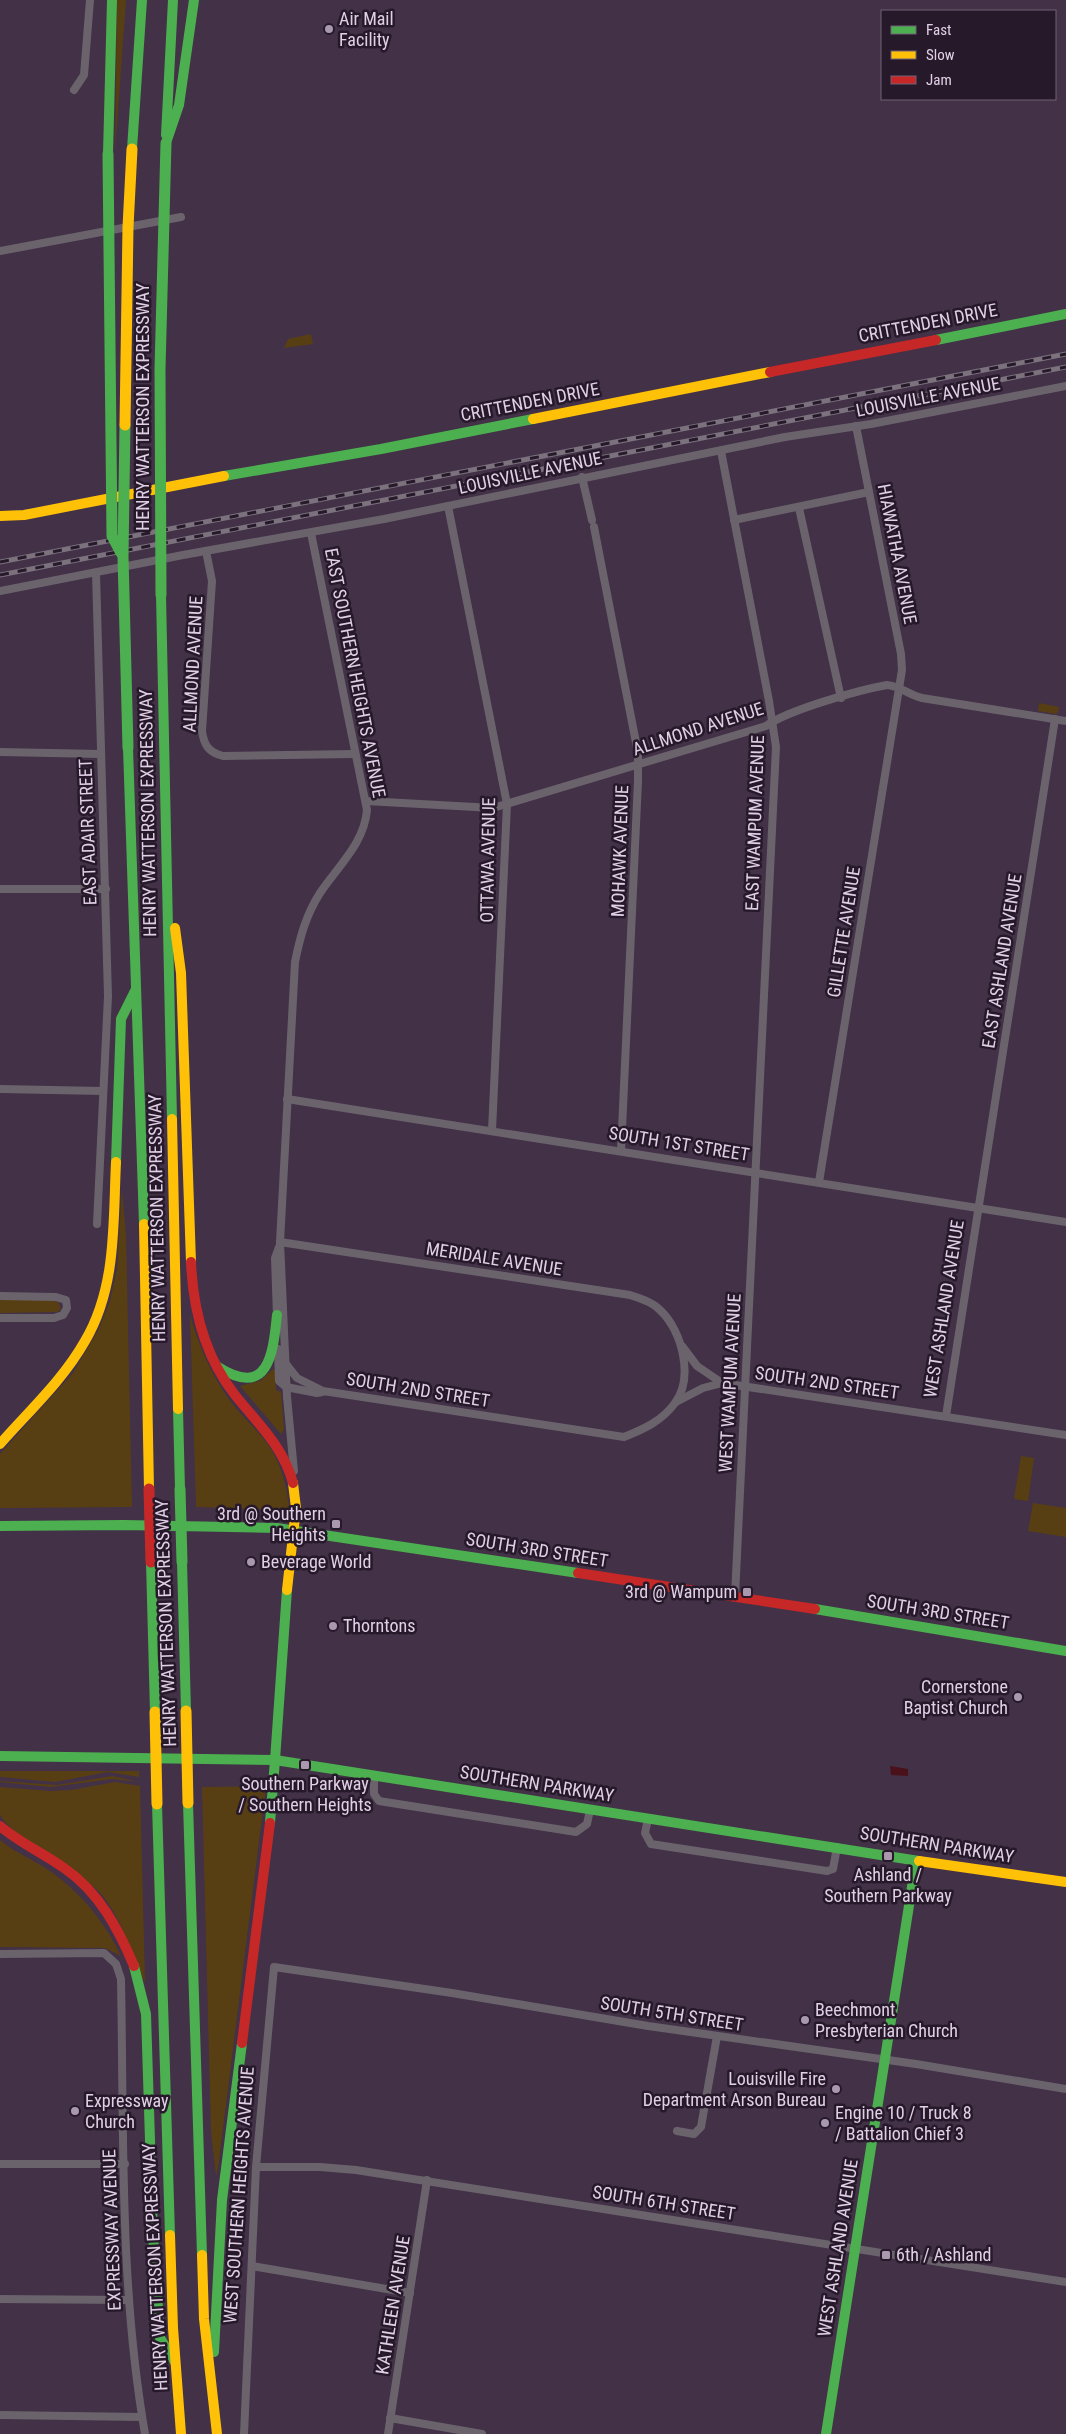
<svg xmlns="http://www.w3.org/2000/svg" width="1066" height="2434" viewBox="0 0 1066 2434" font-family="'Roboto Condensed',sans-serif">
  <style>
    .green { fill: #583f13 }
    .water { fill: #4a111a }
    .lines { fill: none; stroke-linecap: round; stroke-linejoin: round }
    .street { stroke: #6a636c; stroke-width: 8 }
    .fast { stroke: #4caf50; stroke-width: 10 }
    .slow { stroke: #ffc107; stroke-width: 10 }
    .jam { stroke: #c62828; stroke-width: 10 }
    .rail-casing { stroke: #7b727e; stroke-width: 5 }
    .rail { stroke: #26192a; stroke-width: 3; stroke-dasharray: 9; stroke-linecap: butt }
    .fast-bridge { stroke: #4caf50; stroke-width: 11 }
    .slow-bridge { stroke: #ffc107; stroke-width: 11 }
    .jam-bridge { stroke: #c62828; stroke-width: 11 }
    .poi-dot { fill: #a998ae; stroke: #26192a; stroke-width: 2 }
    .labels { text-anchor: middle; stroke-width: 5; stroke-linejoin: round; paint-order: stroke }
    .poi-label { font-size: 18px; fill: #e1cfe6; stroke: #26192a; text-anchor: start }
    .street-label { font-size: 18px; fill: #e1cfe6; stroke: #26192a }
  </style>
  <rect width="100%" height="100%" fill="#423147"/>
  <g class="green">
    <path d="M117 0H126L115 152Z"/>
    <path d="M311 334 313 344 284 348 288 339Z"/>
    <path d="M1039 703 1059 707 1058 712 1056 714 1038 711Z"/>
    <path d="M122 1189 126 1236 132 1507 0 1508V1454L73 1373 99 1329 110 1301 117 1269Z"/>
    <path d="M0 1300H52L58 1302 61 1309 57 1312 0 1313Z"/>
    <path d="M190 1315C198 1343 209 1369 224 1392 236 1411 253 1425 266 1442 281 1462 286 1483 289 1507L287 1510 196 1507Z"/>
    <path d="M273 1369 275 1370 276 1390 281 1392 284 1430 281 1434 240 1386 260 1381Z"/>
    <path d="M1021 1456 1034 1458 1028 1501 1014 1499Z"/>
    <path d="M1033 1503 1066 1508V1537L1028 1531Z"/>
    <path d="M0 1771H139V1777L108 1772 55 1782 0 1777Z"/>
    <path d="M112 1776 139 1782 112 1779 51 1787 0 1782V1781L57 1785Z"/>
    <path d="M115 1782 140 1786 145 1983C132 1954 122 1919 101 1894 83 1872 5 1833 0 1814 0 1806 0 1795 0 1787L50 1791 71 1790Z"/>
    <path d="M266 1786 218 2168 216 2176 211 2131 202 1787Z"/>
    <path d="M0 1840C15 1853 33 1859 50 1871 81 1893 105 1922 121 1956L105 1948 0 1947Z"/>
  </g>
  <path class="water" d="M890 1766 908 1769V1776L891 1775Z"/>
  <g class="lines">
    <g class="street">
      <path d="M74 90 84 75 90 0"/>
      <path d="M0 251 181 217"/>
      <path d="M721 451 769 701 776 747 735 1596"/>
      <path d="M582 477 592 520"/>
      <path d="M448 506 507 804 492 1131"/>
      <path d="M799 508 841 698"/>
      <path d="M734 520 869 492"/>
      <path d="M594 527 638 753V781L621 1151"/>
      <path d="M206 551 212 581 202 731C204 745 208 752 223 756L355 754"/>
      <path d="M96 573 108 996 97 1224"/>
      <path d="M0 591 183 555 384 519 785 437 871 424 1066 386"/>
      <path d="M0 752 101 754"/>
      <path d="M366 801 493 808 766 726C788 710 859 690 887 685 900 686 909 695 922 698L1066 721"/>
      <path d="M0 889H106"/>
      <path d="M0 1089 103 1091"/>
      <path d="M287 1099 1066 1222"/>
      <path d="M819 1182 902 670 901 654 856 426"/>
      <path d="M280 1242 630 1295C641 1299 653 1302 661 1311 682 1331 694 1378 675 1403 662 1421 644 1429 624 1437L323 1391 297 1378 286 1364"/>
      <path d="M0 1296 56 1297 66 1300 67 1308 63 1315 54 1318H0"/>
      <path d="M277 1317 275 1258 279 1247"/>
      <path d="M682 1346 697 1366 722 1383"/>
      <path d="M278 1349 279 1381 286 1387 317 1393 322 1392"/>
      <path d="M676 1402 703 1388 722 1383 1066 1435"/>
      <path d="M946 1416 1055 719"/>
      <path d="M294 1471 287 1397 280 1242 295 962C300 937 306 915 320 893 338 866 364 844 367 810L311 533"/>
      <path d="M374 1776V1794L379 1801 576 1832 587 1824 590 1810"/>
      <path d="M648 1819 645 1833 651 1844 827 1871 833 1869 837 1847"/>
      <path d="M0 1954 104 1953 116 1964 121 1979C124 2131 119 2284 145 2434"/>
      <path d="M677 2131 694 2134 701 2127 717 2036"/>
      <path d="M0 2164H125"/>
      <path d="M256 2167H320L356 2170 1066 2282"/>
      <path d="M252 2266 410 2293"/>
      <path d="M0 2299 128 2300"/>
      <path d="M0 2415 142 2417"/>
      <path d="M390 2418 482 2434"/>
      <path d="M244 2434 256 2167 274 1967 452 1993 648 2026 916 2064 1066 2089"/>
      <path d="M388 2434 427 2180"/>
    </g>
    <g class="fast">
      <path d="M166 135 173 0"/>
      <path d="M166 143 179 105 194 0"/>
      <path d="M132 149 142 0"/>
      <path d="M108 154 112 0"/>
      <path d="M936 340 1066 314"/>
      <path d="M224 476 381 449 533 419"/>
      <path d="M161 595 172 1119"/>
      <path d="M128 748 144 1224"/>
      <path d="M116 1162 121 1019 136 989"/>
      <path d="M218 1367C269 1399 273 1353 277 1315"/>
      <path d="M178 1409 180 1489"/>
      <path d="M0 1526 124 1525 277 1528 578 1573"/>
      <path d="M151 1562 155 1712"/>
      <path d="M182 1562 186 1711"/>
      <path d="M815 1609 1066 1651"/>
      <path d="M0 1756 275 1760 287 1590"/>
      <path d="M275 1760 919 1861"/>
      <path d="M188 1803 202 2255"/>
      <path d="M157 1804 170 2235"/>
      <path d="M270 1823 275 1760"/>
      <path d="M134 1966 146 2014 153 2235 160 2338 175 2362"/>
      <path d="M214 2352 222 2200 242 2043"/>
      <path d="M826 2434 916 1861"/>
    </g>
    <g class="slow">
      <path d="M533 419 770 372"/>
      <path d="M0 516 24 515 224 476"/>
      <path d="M175 928 181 973 191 1262"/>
      <path d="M172 1119 178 1409"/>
      <path d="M144 1224 149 1489"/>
      <path d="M0 1444C29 1411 63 1380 85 1341 117 1287 113 1222 116 1162"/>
      <path d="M287 1590 296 1508 293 1483"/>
      <path d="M919 1861 1066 1882"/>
      <path d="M170 2235 173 2328 181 2434"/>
      <path d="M202 2255 204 2319 217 2434"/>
    </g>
    <g class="jam">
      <path d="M770 372 936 340"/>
      <path d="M191 1262C193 1309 205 1357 235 1395 258 1424 283 1446 293 1483"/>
      <path d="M578 1573 815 1609"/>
      <path d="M0 1826C20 1843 43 1853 64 1868 99 1892 118 1928 134 1966"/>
      <path d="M242 2043 270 1823"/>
    </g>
    <g class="rail-casing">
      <g id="rail">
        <path d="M0 562 1066 354"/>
        <path d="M0 575 1066 367"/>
      </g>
    </g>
    <use href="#rail" class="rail"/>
    <g class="fast-bridge">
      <path d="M108 154 112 536 121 553"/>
      <path d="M125 425 123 556 128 748"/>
      <path d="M161 595 160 369 166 143"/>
      <path d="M180 1489 182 1562"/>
    </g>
    <g class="slow-bridge">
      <path d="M125 425 128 227 132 149"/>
      <path d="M186 1711 188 1803"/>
      <path d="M155 1712 157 1804"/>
    </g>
    <path class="jam-bridge" d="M149 1489 151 1562"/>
  </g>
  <g class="poi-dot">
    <circle cx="329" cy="29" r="5"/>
    <rect x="331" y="1519" width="10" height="10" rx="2.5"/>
    <circle cx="251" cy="1562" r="5"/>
    <rect x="742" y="1587" width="10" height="10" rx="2.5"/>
    <circle cx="333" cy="1626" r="5"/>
    <circle cx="1018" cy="1697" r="5"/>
    <rect x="300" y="1760" width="10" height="10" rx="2.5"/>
    <rect x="883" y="1851" width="10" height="10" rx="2.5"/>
    <circle cx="805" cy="2020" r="5"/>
    <circle cx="836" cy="2089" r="5"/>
    <circle cx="75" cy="2111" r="5"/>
    <circle cx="825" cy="2123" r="5"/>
    <rect x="881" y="2250" width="10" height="10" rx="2.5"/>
  </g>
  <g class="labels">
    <g class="poi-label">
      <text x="339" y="25">Air Mail<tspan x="339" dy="21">Facility</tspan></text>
      <text x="326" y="1520" text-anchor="end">3rd @ Southern<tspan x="326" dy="21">Heights</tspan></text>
      <text x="261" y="1568">Beverage World</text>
      <text x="737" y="1598" text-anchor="end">3rd @ Wampum</text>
      <text x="343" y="1632">Thorntons</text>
      <text x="1008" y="1693" text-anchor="end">Cornerstone<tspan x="1008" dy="21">Baptist Church</tspan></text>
      <text x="305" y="1790" text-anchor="middle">Southern Parkway<tspan x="305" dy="21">/ Southern Heights</tspan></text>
      <text x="888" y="1881" text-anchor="middle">Ashland /<tspan x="888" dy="21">Southern Parkway</tspan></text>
      <text x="815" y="2016">Beechmont<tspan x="815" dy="21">Presbyterian Church</tspan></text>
      <text x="826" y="2085" text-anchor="end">Louisville Fire<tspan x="826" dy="21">Department Arson Bureau</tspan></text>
      <text x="85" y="2107">Expressway<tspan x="85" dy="21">Church</tspan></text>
      <text x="835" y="2119">Engine 10 / Truck 8<tspan x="835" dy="21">/ Battalion Chief 3</tspan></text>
      <text x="896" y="2261">6th / Ashland</text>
    </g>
    <g class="street-label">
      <text transform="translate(928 323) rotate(-11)" y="6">CRITTENDEN DRIVE</text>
      <text transform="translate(928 397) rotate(-11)" y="6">LOUISVILLE AVENUE</text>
      <text transform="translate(530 402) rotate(-11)" y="6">CRITTENDEN DRIVE</text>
      <text transform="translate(143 407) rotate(-90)" y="6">HENRY WATTERSON EXPRESSWAY</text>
      <text transform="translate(530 473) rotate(-12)" y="6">LOUISVILLE AVENUE</text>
      <text transform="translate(897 554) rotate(79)" y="6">HIAWATHA AVENUE</text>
      <text transform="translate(193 664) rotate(-87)" y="6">ALLMOND AVENUE</text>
      <text transform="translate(355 673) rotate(79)" y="6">EAST SOUTHERN HEIGHTS AVENUE</text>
      <text transform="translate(698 729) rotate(-18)" y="6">ALLMOND AVENUE</text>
      <text transform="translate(148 813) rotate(-91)" y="6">HENRY WATTERSON EXPRESSWAY</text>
      <text transform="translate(755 823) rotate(-88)" y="6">EAST WAMPUM AVENUE</text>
      <text transform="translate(88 832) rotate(-92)" y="6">EAST ADAIR STREET</text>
      <text transform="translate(620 851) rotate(-88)" y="6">MOHAWK AVENUE</text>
      <text transform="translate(488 860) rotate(-89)" y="6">OTTAWA AVENUE</text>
      <text transform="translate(844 932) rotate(-81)" y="6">GILLETTE AVENUE</text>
      <text transform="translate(1002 961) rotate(-81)" y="6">EAST ASHLAND AVENUE</text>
      <text transform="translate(679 1144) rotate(9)" y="6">SOUTH 1ST STREET</text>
      <text transform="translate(157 1218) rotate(-91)" y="6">HENRY WATTERSON EXPRESSWAY</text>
      <text transform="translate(494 1259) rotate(9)" y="6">MERIDALE AVENUE</text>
      <text transform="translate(944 1309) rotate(-81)" y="6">WEST ASHLAND AVENUE</text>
      <text transform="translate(730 1383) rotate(-87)" y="6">WEST WAMPUM AVENUE</text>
      <text transform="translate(827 1383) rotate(8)" y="6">SOUTH 2ND STREET</text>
      <text transform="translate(418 1390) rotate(9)" y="6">SOUTH 2ND STREET</text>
      <text transform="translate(537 1550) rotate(9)" y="6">SOUTH 3RD STREET</text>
      <text transform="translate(938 1612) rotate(9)" y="6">SOUTH 3RD STREET</text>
      <text transform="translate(166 1623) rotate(-92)" y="6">HENRY WATTERSON EXPRESSWAY</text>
      <text transform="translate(537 1784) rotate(9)" y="6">SOUTHERN PARKWAY</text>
      <text transform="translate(937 1845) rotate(9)" y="6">SOUTHERN PARKWAY</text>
      <text transform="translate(672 2014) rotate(9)" y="6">SOUTH 5TH STREET</text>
      <text transform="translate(239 2195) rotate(-86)" y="6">WEST SOUTHERN HEIGHTS AVENUE</text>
      <text transform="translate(664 2203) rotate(9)" y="6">SOUTH 6TH STREET</text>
      <text transform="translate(112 2230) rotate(-92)" y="6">EXPRESSWAY AVENUE</text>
      <text transform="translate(838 2248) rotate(-81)" y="6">WEST ASHLAND AVENUE</text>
      <text transform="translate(155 2267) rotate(-93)" y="6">HENRY WATTERSON EXPRESSWAY</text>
      <text transform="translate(393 2305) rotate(-81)" y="6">KATHLEEN AVENUE</text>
    </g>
  </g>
  <rect x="881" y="10" width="175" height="90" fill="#26192a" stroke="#716275"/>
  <rect x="891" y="26" width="25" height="8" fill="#4caf50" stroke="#716275"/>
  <text x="926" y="35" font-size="15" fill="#e1cfe6">Fast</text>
  <rect x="891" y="51" width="25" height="8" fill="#ffc107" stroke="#716275"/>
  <text x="926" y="60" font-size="15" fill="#e1cfe6">Slow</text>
  <rect x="891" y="76" width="25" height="8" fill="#c62828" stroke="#716275"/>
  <text x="926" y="85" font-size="15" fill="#e1cfe6">Jam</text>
</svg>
